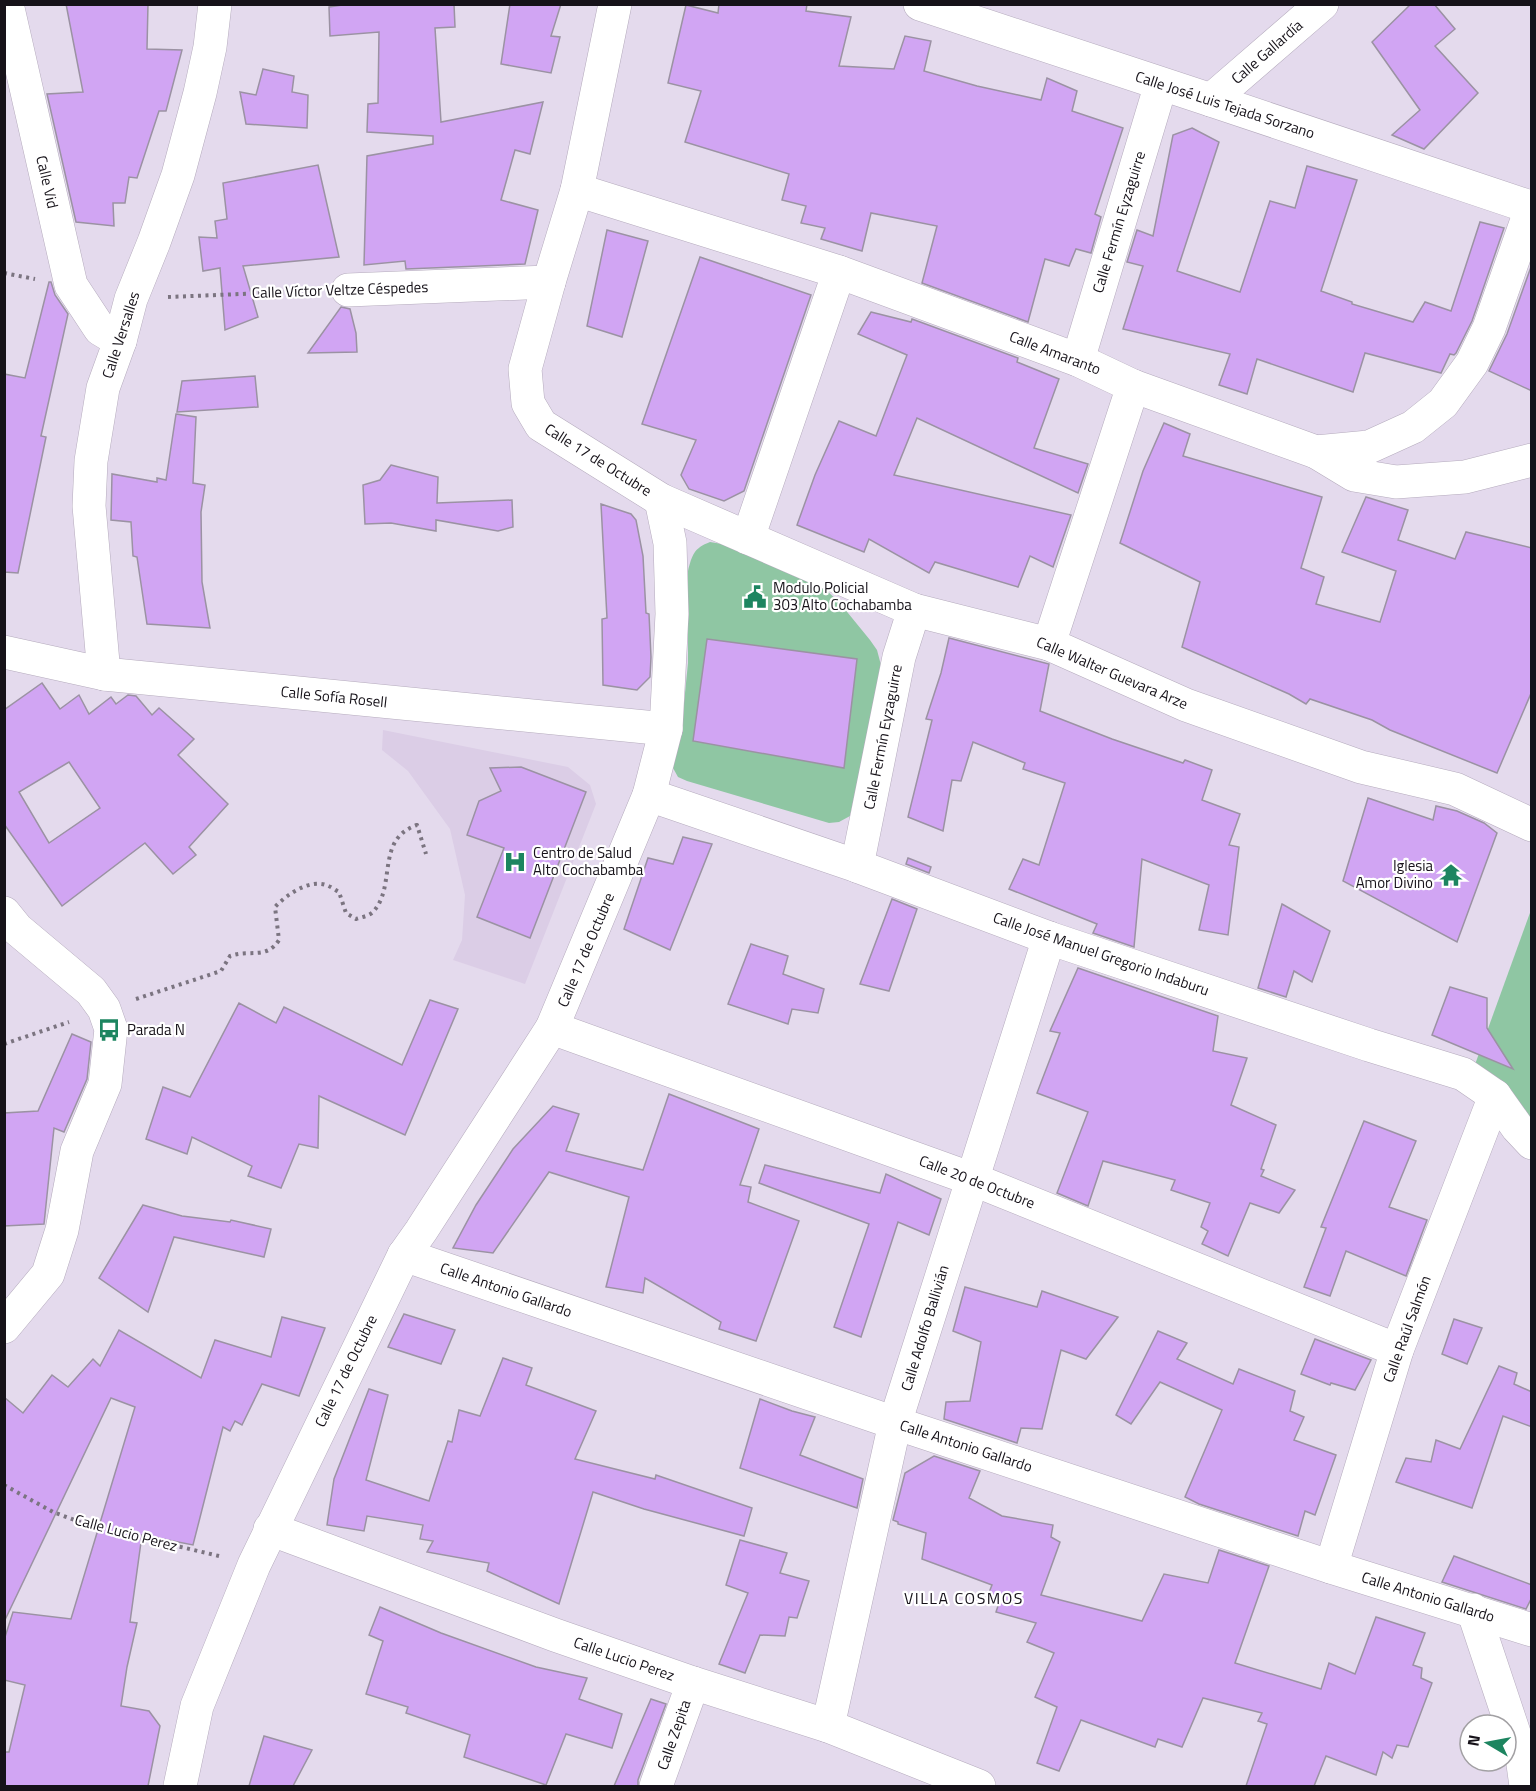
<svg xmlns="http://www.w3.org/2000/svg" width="1536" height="1791" viewBox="0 0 1536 1791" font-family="'Titillium Web',sans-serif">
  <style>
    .built { fill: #dbcde6 }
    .green { fill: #8fc6a3 }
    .building { fill: #d1a5f3; stroke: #9b92a3; stroke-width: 1.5; fill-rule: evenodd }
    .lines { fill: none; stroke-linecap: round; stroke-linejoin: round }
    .minor-casing { stroke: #b5abbd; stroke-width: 34 }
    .tertiary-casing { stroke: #b5abbd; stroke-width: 34 }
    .path { stroke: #7b7480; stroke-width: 4; stroke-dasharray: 3 4.5; stroke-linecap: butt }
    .minor { stroke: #fff; stroke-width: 33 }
    .tertiary { stroke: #fff; stroke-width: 33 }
    .labels { text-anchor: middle; stroke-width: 4.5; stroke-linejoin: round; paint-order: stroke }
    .street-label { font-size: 15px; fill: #161219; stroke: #fff }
    .poi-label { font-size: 15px; fill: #161219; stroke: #fff; text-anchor: start }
    .neighbourhood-label { font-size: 16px; letter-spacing: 1.5px; fill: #161219; stroke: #fff }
  </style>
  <rect width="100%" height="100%" fill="#e4daed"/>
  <path class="built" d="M383 730 568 767 590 785 596 804 525 984 453 960 462 940 465 895 450 829 408 771 382 750Z"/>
  <g class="green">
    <path d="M710 542 722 544 826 590 839 602 870 640 877 650 882 669 850 816 839 822 829 823 687 781 678 777 673 768 684 703 688 663V571C692 555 694 548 710 542Z"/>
    <path d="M1531 910V1120L1473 1070Z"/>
  </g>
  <g class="building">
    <path d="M66 4H148L147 49 182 50 166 111H159L137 178 129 177 125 203H113L114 226 76 222 47 94 83 92Z"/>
    <path d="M349 4H454L455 27 435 28 441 122 543 102 530 154 515 150 501 200 538 210 525 264 406 269 405 261 364 265 367 156 433 144V136L367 132 368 104 378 103 379 32 330 36 329 7Z"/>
    <path d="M510 4H561L551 36 560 37 551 73 501 64Z"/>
    <path d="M719 4H807L806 11 851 17 839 66 894 69 905 36 931 41 924 71 977 86 1041 100 1047 78 1077 91 1072 111 1123 128 1095 214 1101 217 1091 253 1076 249 1069 266 1045 259 1028 322 922 283 937 226 871 213 862 251 821 239 825 228 801 223 806 206 782 200 789 174 685 142 701 91 668 83 686 5 718 13Z"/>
    <path d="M1411 4H1434L1455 29 1435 46 1478 93 1424 149 1392 135 1420 110 1372 42Z"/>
    <path d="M263 69 294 76 292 92 308 95 307 128 246 124 240 92 256 95Z"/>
    <path d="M1192 128 1219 142 1177 271 1240 292 1270 201 1295 208 1307 166 1357 180 1321 291 1352 302V304L1413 322 1425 302 1451 311 1480 222 1504 228 1472 321 1456 353 1454 355 1450 354 1441 373 1365 353 1353 392 1257 359 1247 394 1219 385 1230 354 1123 329 1143 266 1127 262 1137 230 1153 236 1173 135Z"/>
    <path d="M318 165 339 257 243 266 258 317 225 330 220 268 203 271 199 237 217 238 215 221 227 219 223 183Z"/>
    <path d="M607 230 648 241 622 337 587 326Z"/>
    <path d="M700 257 811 295 744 491 724 501 689 489 681 475 696 440 642 424Z"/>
    <path d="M1532 264V391L1489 371 1507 334Z"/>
    <path d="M49 282H51L55 295 68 314 41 436 46 437 18 573 4 572V374L25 378Z"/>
    <path d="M341 307 350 309 356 333 357 352 308 353Z"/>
    <path d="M871 312 911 322 912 319 1018 358 1017 362 1059 379 1034 448 1088 464 1078 493 917 418 894 475 1071 515 1053 567 1030 556 1018 587 935 562 929 573 869 539 864 552 797 525 815 475 839 421 876 436 907 355 858 334Z"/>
    <path d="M255 376 258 407 177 412 182 381Z"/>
    <path d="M176 414 196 417 193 483 205 485 201 512 202 582 210 628 147 624 137 557 133 556 131 522 111 520 112 474 157 482V478L166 480Z"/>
    <path d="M1164 423 1190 434 1183 456 1322 497 1301 568 1324 577 1316 604 1380 622 1396 571 1342 552 1366 497 1408 510 1398 540 1455 559 1466 532 1532 548V691L1497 773 1390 730 1372 720 1310 699 1306 704 1289 694 1182 647 1200 582 1120 543 1143 471Z"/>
    <path d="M391 465 438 477 437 503 512 500 513 527 498 531 436 520V531L391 523 365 524 363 485 380 480Z"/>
    <path d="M601 504 631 514 636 520 643 556 646 613 649 614 651 657 650 677 637 690 603 685 602 619 607 618Z"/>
    <path d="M949 638 1049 664 1040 711 1112 739 1183 763 1185 760 1212 770 1202 800 1240 814 1229 845 1239 847 1228 935 1199 930 1209 885 1142 859 1134 947 1093 933 1097 924 1009 889 1023 859 1039 865 1065 783 1023 769 1025 763 973 742 961 781 952 780 943 831 908 817 932 720 926 719 941 673Z"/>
    <path d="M707 639 857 659 844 768 693 741Z"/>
    <path d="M42 683 60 709 79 695 89 714 111 697 116 704 128 695 136 696 152 715 159 708 194 739 178 755 228 804 189 847 196 855 173 874 145 843 62 906 4 824V710ZM69 762 100 808 49 843 19 792Z"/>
    <path d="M521 767 586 792 530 938 477 917 504 848 467 835 479 801 501 791 490 768Z"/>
    <path d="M1368 798 1433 820 1436 806 1457 811 1484 823 1497 833 1457 942 1343 881Z"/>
    <path d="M683 837 712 844 670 950 624 929 648 858 673 864Z"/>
    <path d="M908 858 931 867 929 873 906 864Z"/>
    <path d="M892 899 917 909 889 991 860 984Z"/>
    <path d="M1282 904 1330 931 1312 982 1294 971 1286 997 1258 988Z"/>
    <path d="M751 944 788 956 783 974 824 989 818 1013 792 1009 788 1024 728 1004Z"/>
    <path d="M1078 968 1218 1016 1213 1051 1247 1058 1231 1105 1276 1125 1261 1169 1264 1170 1261 1176 1295 1190 1279 1213 1250 1203 1228 1256 1202 1244 1208 1231 1201 1227 1210 1203 1171 1190 1175 1180 1103 1161 1088 1206 1057 1193 1088 1112 1037 1093 1060 1033 1050 1031Z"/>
    <path d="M1450 987 1487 998V1028L1513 1069 1432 1035Z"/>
    <path d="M430 1000 458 1009 405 1135 319 1096 318 1148 299 1144 281 1188 248 1176 252 1166 192 1137 187 1154 146 1139 163 1087 190 1097 239 1003 276 1023 284 1007 402 1065Z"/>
    <path d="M72 1034 91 1042 87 1079 64 1132 54 1128 44 1224 4 1226V1113L38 1111Z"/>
    <path d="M669 1094 759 1129 740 1185 751 1187 748 1202 799 1221 756 1341 719 1329 721 1322 645 1278 643 1293 606 1287 629 1197 549 1172 493 1253 453 1248 476 1205 513 1149 553 1106 579 1114 566 1151 643 1170Z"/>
    <path d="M1364 1121 1416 1141 1389 1207 1427 1220 1406 1276 1346 1251 1330 1296 1304 1287 1326 1228 1321 1227Z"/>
    <path d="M765 1165 880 1193 886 1174 941 1199 929 1235 898 1222 861 1337 834 1327 869 1224 759 1183Z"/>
    <path d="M143 1205 182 1216 230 1222 231 1220 271 1229 264 1257 174 1237 148 1312 99 1278Z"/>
    <path d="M965 1287 1037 1307 1042 1291 1118 1317 1086 1359 1061 1350 1042 1429 1021 1428 1017 1443 944 1419 946 1402 970 1401 981 1342 953 1331Z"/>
    <path d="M404 1314 455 1330 441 1364 388 1347Z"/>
    <path d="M282 1317 325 1328 299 1396 262 1384 242 1425 235 1421 230 1431 223 1427 193 1545 142 1535 130 1622 137 1623 127 1667 121 1706 149 1711 160 1726 148 1786H4V1752H9L25 1685 4 1680V1640L13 1612 71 1619 135 1407 111 1398 4 1622V1397L23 1413 52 1375 68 1387 93 1359 100 1366 119 1330 201 1378 215 1340 271 1357Z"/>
    <path d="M1454 1319 1482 1328 1467 1364 1442 1354Z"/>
    <path d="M1158 1331 1187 1343 1177 1359 1233 1384 1239 1369 1295 1391 1290 1411 1304 1417 1294 1440 1336 1455 1315 1515 1305 1511 1298 1536 1199 1504 1185 1497 1222 1410 1160 1382 1131 1424 1116 1415Z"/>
    <path d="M1315 1339 1371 1360 1355 1390 1331 1383 1330 1385 1301 1374Z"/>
    <path d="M503 1358 532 1368 526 1385 596 1411 575 1459 655 1479 656 1475 752 1508 744 1536 644 1509 593 1492 559 1604 487 1571 489 1563 427 1552 433 1541 420 1539 423 1525 367 1516 364 1531 327 1525 334 1479 369 1389 388 1395 366 1480 429 1501 448 1441 452 1442 459 1410 480 1416Z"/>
    <path d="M1499 1366 1517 1373 1514 1384 1532 1392V1427L1503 1416 1472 1508 1396 1482 1406 1458 1431 1462 1436 1440 1460 1449Z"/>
    <path d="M760 1399 792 1411 815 1417 800 1455 863 1479 857 1508 740 1468Z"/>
    <path d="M934 1456 980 1471 969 1498 1002 1516 1053 1525 1051 1537 1060 1542 1041 1595 1142 1621 1164 1574 1208 1583 1219 1550 1269 1566 1235 1663 1321 1689 1329 1663 1355 1674 1376 1617 1425 1633 1413 1665 1422 1668 1421 1678 1432 1683 1408 1747 1397 1745 1392 1758 1383 1752 1376 1775 1326 1756 1314 1786H1246L1267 1724 1258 1721 1262 1713 1203 1698 1182 1747 1158 1739 1155 1747 1081 1720 1059 1771 1037 1763 1057 1707 1035 1697 1054 1653 1027 1642 1036 1623 996 1612 999 1603 988 1595 992 1585 922 1559 926 1533 898 1524V1522L893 1520 905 1473Z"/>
    <path d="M740 1540 787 1553 780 1573 809 1581 797 1618 789 1617 785 1636 760 1635 745 1673 719 1664 748 1593 726 1585Z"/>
    <path d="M1454 1556 1532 1585V1597L1526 1609 1442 1582Z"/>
    <path d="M380 1607 441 1633 536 1667 587 1678 579 1699 622 1714 612 1748 566 1734 546 1785 464 1757 470 1735 406 1713 408 1707 366 1694 383 1641 369 1635Z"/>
    <path d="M651 1699 666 1704 638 1780V1786H614Z"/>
    <path d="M264 1736 312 1750 293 1786H249Z"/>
  </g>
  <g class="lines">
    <g class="minor-casing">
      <g id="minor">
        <path d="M7 4 71 285 100 329 120 341"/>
        <path d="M615 4 577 190 549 282 525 369 528 403 541 425 661 500 914 610 1049 644 1186 705 1361 767 1455 789 1532 825"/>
        <path d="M920 4 1211 100 1530 207"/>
        <path d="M1211 100 1322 4"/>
        <path d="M577 190 839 272 1078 360 1133 386 1316 452 1354 475 1396 482 1465 477 1532 460"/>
        <path d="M348 290 549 282"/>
        <path d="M1078 360 1161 84"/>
        <path d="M1316 452 1369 447 1413 427 1443 403 1472 363 1489 328 1532 206"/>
        <path d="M748 538 839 272"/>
        <path d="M1049 644 1133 386"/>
        <path d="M104 674 666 729"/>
        <path d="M649 795 857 866 1049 938 1369 1045 1463 1074 1495 1096 1517 1127 1532 1143"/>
        <path d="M857 866 899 657 914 610"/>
        <path d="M4 913 17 929 91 991 104 1009 111 1029 105 1084 77 1151 62 1230 48 1274 4 1327"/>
        <path d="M552 1028 972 1179 1397 1350"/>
        <path d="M404 1255 895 1423 1331 1567 1532 1630"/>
        <path d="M270 1529 555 1635 693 1683 828 1726 979 1786"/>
        <path d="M1331 1567 1397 1350 1495 1096"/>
        <path d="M1473 1610 1522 1757 1526 1786"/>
        <path d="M828 1726 895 1423 1049 938"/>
        <path d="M180 1786 197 1706 254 1565 404 1255 421 1231 552 1028 649 795 666 729 672 614 670 543 661 500"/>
        <path d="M656 1786 693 1683"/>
      </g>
    </g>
    <g class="tertiary-casing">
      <path id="tertiary" d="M4 652 104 674 89 506 91 461 103 388 120 341 131 299 154 242 178 175 200 93 210 47 215 4"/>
    </g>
    <g class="path">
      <path d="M4 273 35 279"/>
      <path d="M168 297 313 291"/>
      <path d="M136 999 221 971 230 956C250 949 266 960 279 940L275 907C286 895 309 879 326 885 330 886 335 890 339 892L346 913 356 919C362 917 369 916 373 912 397 886 375 839 417 825L426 854"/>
      <path d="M4 1044 69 1022"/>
      <path d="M4 1485 53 1512 88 1525 219 1556"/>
    </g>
    <use href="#minor" class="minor"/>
    <use href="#tertiary" class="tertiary"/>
  </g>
  <defs>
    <g id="civic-bare" transform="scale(1.8)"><path d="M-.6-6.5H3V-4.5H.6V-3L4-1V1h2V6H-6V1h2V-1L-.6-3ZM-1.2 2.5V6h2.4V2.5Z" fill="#1d8560" stroke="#fff" stroke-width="2.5" paint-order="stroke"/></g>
    <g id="hospital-bare" transform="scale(1.8)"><path d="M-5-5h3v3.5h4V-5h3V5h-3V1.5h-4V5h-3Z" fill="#1d8560" stroke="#fff" stroke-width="2.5" paint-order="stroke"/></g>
    <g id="temple-bare" transform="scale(1.8)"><path d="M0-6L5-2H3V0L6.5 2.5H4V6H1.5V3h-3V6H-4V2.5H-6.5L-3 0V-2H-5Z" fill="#1d8560" stroke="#fff" stroke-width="2.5" paint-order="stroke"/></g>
    <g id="bus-bare" transform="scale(1.8)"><path d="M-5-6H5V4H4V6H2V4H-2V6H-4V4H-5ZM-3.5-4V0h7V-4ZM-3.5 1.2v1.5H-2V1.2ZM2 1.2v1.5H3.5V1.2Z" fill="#1d8560" stroke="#fff" stroke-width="2.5" paint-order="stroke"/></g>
  </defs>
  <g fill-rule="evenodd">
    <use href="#civic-bare" x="755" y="597"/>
    <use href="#hospital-bare" x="515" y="862"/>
    <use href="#temple-bare" x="1451" y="875"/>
    <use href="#bus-bare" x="109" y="1030"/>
  </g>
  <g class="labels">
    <g class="street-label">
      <text transform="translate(1267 52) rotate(-41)" y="5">Calle Gallardía</text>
      <text transform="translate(1225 105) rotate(18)" y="5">Calle José Luis Tejada Sorzano</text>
      <text transform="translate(47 182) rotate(77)" y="5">Calle Vid</text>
      <text transform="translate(1119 222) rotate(-73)" y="5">Calle Fermín Eyzaguirre</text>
      <text transform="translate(340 290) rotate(-2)" y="5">Calle Víctor Veltze Céspedes</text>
      <text transform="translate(121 335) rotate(-72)" y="5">Calle Versalles</text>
      <text transform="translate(1055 353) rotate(21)" y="5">Calle Amaranto</text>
      <text transform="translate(598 460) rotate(32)" y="5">Calle 17 de Octubre</text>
      <text transform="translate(1112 673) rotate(23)" y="5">Calle Walter Guevara Arze</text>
      <text transform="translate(334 697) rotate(6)" y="5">Calle Sofía Rosell</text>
      <text transform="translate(883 737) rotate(-79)" y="5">Calle Fermín Eyzaguirre</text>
      <text transform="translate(586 950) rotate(-67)" y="5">Calle 17 de Octubre</text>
      <text transform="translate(1101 954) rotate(19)" y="5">Calle José Manuel Gregorio Indaburu</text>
      <text transform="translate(977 1182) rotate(21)" y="5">Calle 20 de Octubre</text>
      <text transform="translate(506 1290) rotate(19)" y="5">Calle Antonio Gallardo</text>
      <text transform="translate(925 1328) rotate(-73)" y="5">Calle Adolfo Ballivián</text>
      <text transform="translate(1407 1329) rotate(-70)" y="5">Calle Raúl Salmón</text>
      <text transform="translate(346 1371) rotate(-64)" y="5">Calle 17 de Octubre</text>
      <text transform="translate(966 1446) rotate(18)" y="5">Calle Antonio Gallardo</text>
      <text transform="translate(126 1533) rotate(15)" y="5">Calle Lucio Perez</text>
      <text transform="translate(1428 1597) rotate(17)" y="5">Calle Antonio Gallardo</text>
      <text transform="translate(624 1659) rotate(19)" y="5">Calle Lucio Perez</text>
      <text transform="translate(674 1735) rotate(-71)" y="5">Calle Zepita</text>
    </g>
    <g class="poi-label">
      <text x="773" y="593">Modulo Policial<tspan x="773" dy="17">303 Alto Cochabamba</tspan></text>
      <text x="533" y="858">Centro de Salud<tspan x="533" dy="17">Alto Cochabamba</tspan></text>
      <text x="1433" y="871" text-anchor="end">Iglesia<tspan x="1433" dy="17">Amor Divino</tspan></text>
      <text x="127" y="1035">Parada N</text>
    </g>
    <g class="neighbourhood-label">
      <text x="964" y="1604">VILLA COSMOS</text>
    </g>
  </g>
  <rect width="1536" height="1791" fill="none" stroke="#161219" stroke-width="12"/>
  <g transform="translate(1488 1743) rotate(280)"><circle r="28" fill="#ffffff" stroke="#a2a0a3" stroke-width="1.5"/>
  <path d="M0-4.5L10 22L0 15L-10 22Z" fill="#1d8560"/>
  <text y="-9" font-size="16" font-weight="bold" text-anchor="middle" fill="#161219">N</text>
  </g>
</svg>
